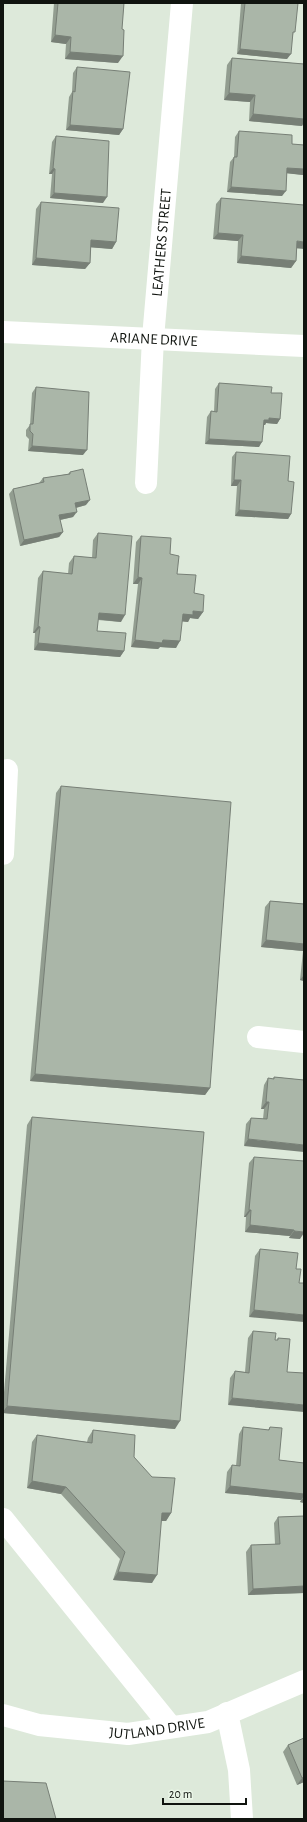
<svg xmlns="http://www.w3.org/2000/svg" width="307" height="1822" viewBox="0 0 307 1822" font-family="'Alegreya Sans',sans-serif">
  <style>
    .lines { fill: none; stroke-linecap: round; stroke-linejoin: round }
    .minor { stroke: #fff; stroke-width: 22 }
    .wall { fill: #929d90 }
    .shaded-wall { fill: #777f76 }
    .building { fill: #aab6a8; stroke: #777f76 }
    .labels { text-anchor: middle; stroke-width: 3; stroke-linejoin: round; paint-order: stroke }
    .street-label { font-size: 15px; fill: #10140f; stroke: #eaf6e7 }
  </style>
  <rect width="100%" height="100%" fill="#dde9da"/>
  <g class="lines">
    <g class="minor">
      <path id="s1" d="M3 332 304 346"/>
      <path id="s2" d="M146 483 153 338 182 3"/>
      <path d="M3 854 7 770"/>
      <path d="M258 1037 304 1042"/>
      <path d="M3 1519 171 1727"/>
      <path d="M227 1713 239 1770 242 1819"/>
      <path id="s3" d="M3 1715 39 1725 128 1734 208 1722 304 1681"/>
    </g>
  </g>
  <g class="wall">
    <path d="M54 3H124L118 63 65 59 66 44 51 42Z"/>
    <path d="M241 3H298L293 35 287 59 237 54Z"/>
    <path d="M232 58 304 64V122L302 126 249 121 250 102 224 100 227 65Z"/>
    <path d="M77 67 123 129 119 135 66 130 69 97 72 92 73 73Z"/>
    <path d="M239 131 292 144 304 145V174L303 175 287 173 282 196 227 192 230 162 234 157 235 137Z"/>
    <path d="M56 136 103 203 50 198 52 174H49L52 142Z"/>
    <path d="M221 198 297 248 296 261 291 268 237 263 238 241 213 239 216 204Z"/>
    <path d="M41 202 116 242 112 249 91 247 90 263 85 269 32 265 36 209Z"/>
    <path d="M219 383 271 393 280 419 277 424 266 423 265 425H264L259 447 205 444 207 417 211 411 214 412 215 389Z"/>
    <path d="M36 387 83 455 28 451 29 439 26 436V430L30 425 32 393Z"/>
    <path d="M236 452 288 481 291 514 288 519 235 516 237 486H231L232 457Z"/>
    <path d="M70 472 86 505 76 508 73 517 60 520 63 532 59 537 20 546 9 494 13 489 39 483 43 478 68 474Z"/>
    <path d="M98 533 121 622 98 620 97 631 124 651 120 657 34 650 35 633H33L38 578 43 571 68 574 69 563 74 556 92 558 93 540Z"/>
    <path d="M141 536 170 554 177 574 194 593 203 612 198 619 190 618 188 622 182 621 176 648 160 647 158 649 131 647 138 584H133L136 542Z"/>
    <path d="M61 786 210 1088 205 1095 30 1081 56 793Z"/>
    <path d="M270 901 304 904V981L300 980 303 951 261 947 265 907Z"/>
    <path d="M274 1077 304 1080 244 1146 246 1124 251 1118 263 1119 264 1109H261L264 1085 268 1078 273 1079Z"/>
    <path d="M32 1117 175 1429 3 1413V1404L27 1125Z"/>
    <path d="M254 1157 300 1239 289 1238 290 1236 245 1232 246 1217H244L249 1163Z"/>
    <path d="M260 1249 296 1269 299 1283 249 1317 255 1256Z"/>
    <path d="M253 1331 275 1340H277L278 1338 290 1339 228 1405 230 1378 235 1371 245 1372 248 1338Z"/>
    <path d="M243 1427 268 1430 270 1427 279 1460 304 1463V1503L300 1502 301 1500 225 1493 227 1472 232 1465 236 1466 239 1434Z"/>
    <path d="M93 1430 134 1457 171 1513 166 1521H161L152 1583 113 1580 120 1559 61 1494 27 1488 32 1442 37 1435 87 1442 88 1438Z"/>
    <path d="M304 1516V1593L248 1595 246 1552 251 1545 275 1544 274 1523 278 1517Z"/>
    <path d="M304 1738V1782L297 1785 283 1752 288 1745Z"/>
  </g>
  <g class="shaded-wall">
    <path d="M55 35 71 37 66 44 51 42Z"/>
    <path d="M240 49 291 54 287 59 237 54Z"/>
    <path d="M70 52 123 56 118 63 65 59Z"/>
    <path d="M229 93 255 95 250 102 224 100Z"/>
    <path d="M253 114 304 119V122L302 126 249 121Z"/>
    <path d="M70 125 123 129 119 135 66 130Z"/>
    <path d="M53 168 55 169 52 174H49Z"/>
    <path d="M287 168 304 169V174L303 175 284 173Z"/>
    <path d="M231 187 286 191 282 196 227 192Z"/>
    <path d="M54 193 107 197 103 203 50 198Z"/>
    <path d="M218 233 243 235 238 241 213 239Z"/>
    <path d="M91 240 116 242 112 249 86 247Z"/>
    <path d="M297 241 304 242V249L293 248Z"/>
    <path d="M241 256 296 261 291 268 237 263Z"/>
    <path d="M36 258 90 263 85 269 32 265Z"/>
    <path d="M269 418 280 419 277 424 266 423 265 425H260L264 420Z"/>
    <path d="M209 439 262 442 259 447 205 444Z"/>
    <path d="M32 446 87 450 83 455 28 451Z"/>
    <path d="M234 480H241L237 486H231Z"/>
    <path d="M90 500 86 505 71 509 75 503Z"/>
    <path d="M239 510 291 514 288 519 235 516Z"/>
    <path d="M77 512 73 517 55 521 59 515Z"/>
    <path d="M63 532 59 537 20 546 24 540Z"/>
    <path d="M138 577 142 578 138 584H133Z"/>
    <path d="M193 611 203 612 198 619 190 618 188 622 178 621 183 614Z"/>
    <path d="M99 613 125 615 121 622 94 619Z"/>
    <path d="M38 626 40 627 35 633H33Z"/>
    <path d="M135 640H163L180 641 176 648 160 647 158 649 131 647Z"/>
    <path d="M38 643 124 651 120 657 34 650Z"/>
    <path d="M266 940 304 944V950L303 951 261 947Z"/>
    <path d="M304 975V981L300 980Z"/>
    <path d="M35 1074 210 1088 205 1095 30 1081Z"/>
    <path d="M266 1102H269L264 1109H261Z"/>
    <path d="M248 1139 304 1145V1152L244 1146Z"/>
    <path d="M249 1210H251L246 1217H244Z"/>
    <path d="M250 1225 294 1230 290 1236 245 1232Z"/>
    <path d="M294 1231 304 1232V1233L300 1239 289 1238Z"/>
    <path d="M254 1310 304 1315V1322L249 1317Z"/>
    <path d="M232 1398 304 1405V1412L228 1405Z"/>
    <path d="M7 1406 180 1421 175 1429 3 1413V1412Z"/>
    <path d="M32 1481 66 1487 61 1494 27 1488Z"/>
    <path d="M230 1486 304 1494V1496L301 1500 225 1493Z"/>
    <path d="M304 1497V1503L300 1502Z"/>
    <path d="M162 1513H171L166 1521H156Z"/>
    <path d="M118 1572 157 1575 152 1583 113 1580Z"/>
    <path d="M304 1586V1593L248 1595 253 1589Z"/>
    <path d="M304 1777V1782L297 1785 302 1778Z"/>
  </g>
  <g class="building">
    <path d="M58 3H124L122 29 124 30 123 56 70 52 71 37 55 35Z"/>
    <path d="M245 3H298L295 32H293L291 54 240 49Z"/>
    <path d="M232 58 304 64V119L253 114 255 95 229 93Z"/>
    <path d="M77 67 130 72 123 129 70 125 73 91 75 92Z"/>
    <path d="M239 131 292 135V144L304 145V169L287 168 286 191 231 187 234 157H237Z"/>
    <path d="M56 136 109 141 107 197 54 193 55 169 53 168Z"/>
    <path d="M221 198 304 205V242L297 241 296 261 241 256 243 235 218 233Z"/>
    <path d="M41 202 119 208 116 242 91 240 90 263 36 258Z"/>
    <path d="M219 383 272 387 271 393H282L280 419 269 418V420H264L262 442 209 439 211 411 217 412Z"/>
    <path d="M36 387 89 392 87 450 32 446 33 434 30 431V424H33Z"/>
    <path d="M236 452 290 456 288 481 294 482 291 514 239 510 241 480H234Z"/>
    <path d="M83 469 90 500 75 503 77 512 59 515 63 532 24 540 13 489 44 482 43 478 70 474V472Z"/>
    <path d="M98 533 132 536 125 615 99 613 97 631 126 633 124 651 38 643 40 627 38 626 43 571 72 574 74 556 96 558Z"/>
    <path d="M141 536 171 538 170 554 179 556 177 574 196 575 194 593 204 595 203 612 193 611V615L183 614 180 641 163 640 162 643 135 640 142 578 138 577Z"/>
    <path d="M61 786 231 802 210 1088 35 1074Z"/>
    <path d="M270 901 304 904V944L266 940Z"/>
    <path d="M274 1077 304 1080V1145L248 1139 251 1118 267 1119 269 1102H266L268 1078 274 1079Z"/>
    <path d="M32 1117 204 1132 180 1421 7 1406Z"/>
    <path d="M254 1157 304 1161V1232L294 1231V1230L250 1225 251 1210H249Z"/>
    <path d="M260 1249 298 1253 296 1269H301L299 1283H304V1315L254 1310Z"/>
    <path d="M253 1331 276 1333 275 1340H278V1338L290 1339 287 1372 304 1373V1405L232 1398 235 1371 249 1373Z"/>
    <path d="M243 1427 269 1430 270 1427 282 1428 279 1460 304 1463V1494L230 1486 232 1465 240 1466Z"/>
    <path d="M93 1430 135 1435 134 1457 152 1477 175 1478 171 1513H162L157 1575 118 1572 125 1552 66 1487 32 1481 37 1435 92 1443Z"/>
    <path d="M304 1516V1586L253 1589 251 1545 280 1544 278 1517Z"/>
    <path d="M304 1738V1777L302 1778 288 1745Z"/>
    <path d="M3 1781 46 1783 56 1819H3Z"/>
  </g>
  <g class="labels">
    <g class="street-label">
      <text dy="5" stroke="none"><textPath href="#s2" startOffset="241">LEATHERS STREET</textPath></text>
      <text dy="5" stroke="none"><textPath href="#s1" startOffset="151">ARIANE DRIVE</textPath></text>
      <text dy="5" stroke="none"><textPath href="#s3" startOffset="156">JUTLAND DRIVE</textPath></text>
    </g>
  </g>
  <rect width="307" height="1822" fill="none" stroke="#10140f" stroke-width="8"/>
  <path d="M163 1798v6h83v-6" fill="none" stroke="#10140f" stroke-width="2"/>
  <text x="169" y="1798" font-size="12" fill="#10140f" stroke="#eaf6e7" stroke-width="3" paint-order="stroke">20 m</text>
</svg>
